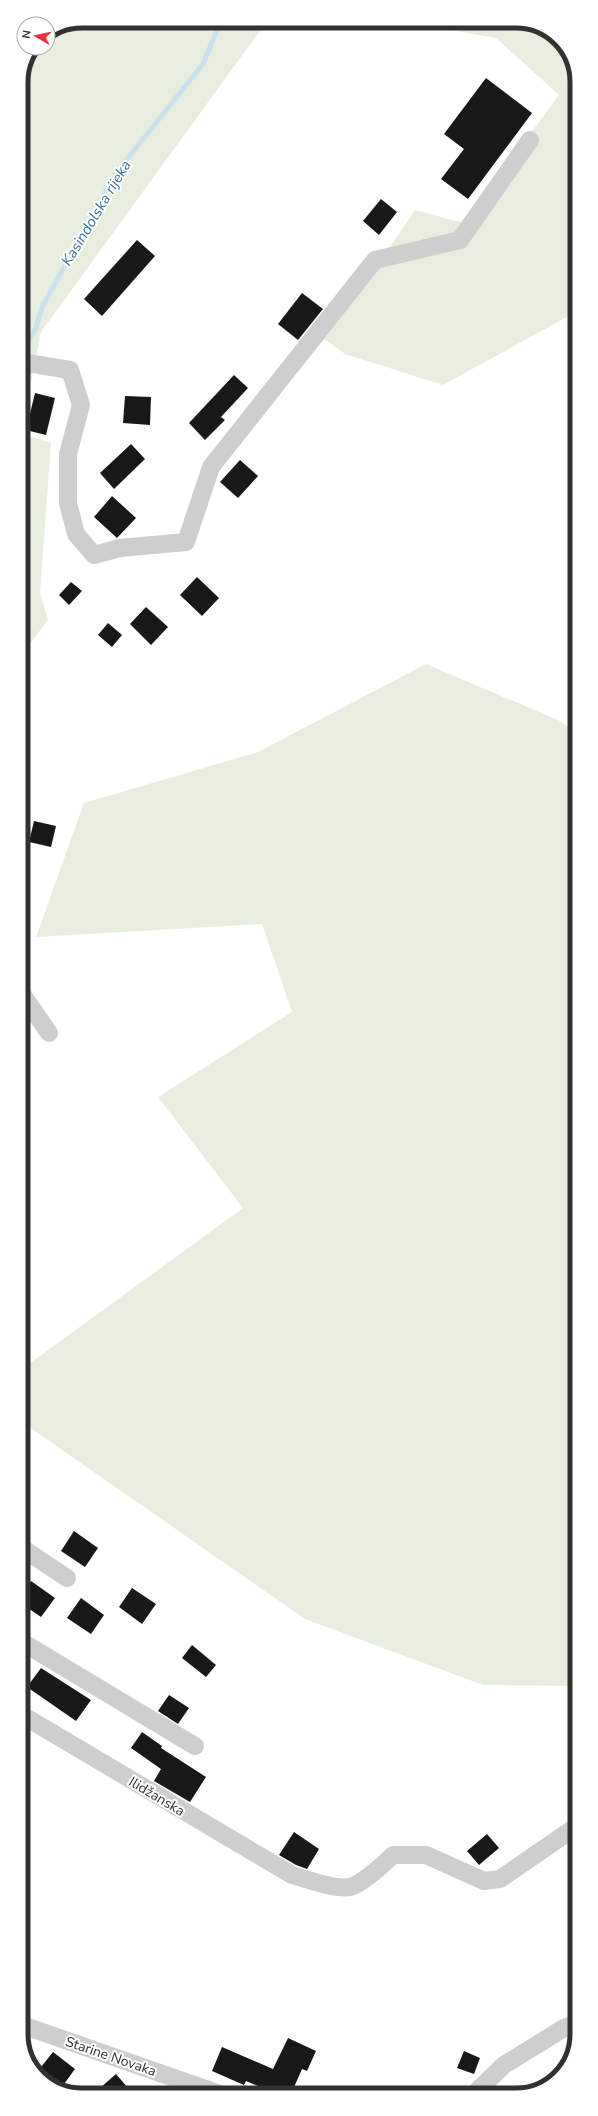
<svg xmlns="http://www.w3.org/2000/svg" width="598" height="2116" viewBox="0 0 598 2116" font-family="'Nunito Sans',sans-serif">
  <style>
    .green { fill: #e8eedf }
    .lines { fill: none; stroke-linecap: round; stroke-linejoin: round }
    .stream { stroke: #cbe1ee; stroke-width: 5 }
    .building { fill: #181818 }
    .street { stroke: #cecece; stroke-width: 18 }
    .labels { text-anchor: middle; stroke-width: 4; stroke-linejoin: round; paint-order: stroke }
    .street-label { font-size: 14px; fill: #313131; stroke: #fff }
    .water-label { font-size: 15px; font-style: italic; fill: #3b7697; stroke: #fff }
    .rim { fill: none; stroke: #313131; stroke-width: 5 }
  </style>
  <rect width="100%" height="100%" fill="#fff"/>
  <g class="green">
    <path d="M82 21H267L41 332 21 432V82L35 48H48V35Z"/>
    <path d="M399 21H524L556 36 576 70V312L443 385 345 354 323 338 376 268 415 210 464 223 559 95 496 38Z"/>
    <path d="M21 434 51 443 40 593 48 620 21 655Z"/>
    <path d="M426 664 558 720 576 732 577 1686 483 1685 305 1619 22 1422V1369L243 1208 158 1097 292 1012 262 924 36 937 84 803 258 752Z"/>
  </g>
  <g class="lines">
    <path class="stream" d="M21 355 36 328 42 307 116 173 203 64 217 30 225 21"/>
  </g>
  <g class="building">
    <path d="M486 78 532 113 468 199 441 179 464 149 444 134Z"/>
    <path d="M381 199 397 212 379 235 363 221Z"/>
    <path d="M137 240 155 256 102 316 84 299Z"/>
    <path d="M302 293 323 309 298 340 278 324Z"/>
    <path d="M234 375 248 388 221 417 225 420 205 440 189 423Z"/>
    <path d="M35 393 55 398 46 435 26 430Z"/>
    <path d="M125 396 151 397 150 425 123 423Z"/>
    <path d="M131 444 145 459 114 489 100 473Z"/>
    <path d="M240 460 258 476 238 498 220 482Z"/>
    <path d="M112 496 136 518 117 538 94 517Z"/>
    <path d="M197 577 219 598 202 616 180 595Z"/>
    <path d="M71 582 82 591 69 605 59 595Z"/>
    <path d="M146 607 168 627 151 645 130 624Z"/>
    <path d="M108 623 122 635 112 647 98 635Z"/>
    <path d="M34 821 56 826 51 847 29 842Z"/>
    <path d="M74 1531 98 1548 85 1567 61 1551Z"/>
    <path d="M31 1581 55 1598 41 1617 22 1604V1595Z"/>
    <path d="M132 1588 156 1604 142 1624 119 1607Z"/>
    <path d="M81 1598 104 1615 91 1634 67 1618Z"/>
    <path d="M192 1645 216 1665 206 1677 182 1658Z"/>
    <path d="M41 1668 91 1700 76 1721 27 1687Z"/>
    <path d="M169 1695 189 1708 178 1724 158 1711Z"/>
    <path d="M142 1732 162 1746 161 1748 206 1777 190 1802 154 1781 161 1769 131 1748Z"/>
    <path d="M294 1832 319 1849 307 1869 296 1865 279 1855Z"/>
    <path d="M487 1834 499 1848 479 1865 467 1851Z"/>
    <path d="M288 2038 316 2051 307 2071 302 2069 291 2094H277L246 2081 244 2085 212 2071 222 2047 273 2069Z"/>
    <path d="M464 2051 480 2058 474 2074 457 2068Z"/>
    <path d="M53 2052 75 2069 61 2088 48 2082 37 2072Z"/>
    <path d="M116 2074 134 2095H92Z"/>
  </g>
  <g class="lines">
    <g class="street">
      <path d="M21 362 70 370 81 405 68 454V503L76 534 94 555 120 548 186 542 211 467 375 260 460 240 530 140"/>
      <path d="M22 994 49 1033"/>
      <path d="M22 1548 67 1578"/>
      <path d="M22 1642 195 1746"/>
      <path d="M22 1715 292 1875C305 1879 338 1890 350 1887 362 1884 384 1864 393 1855H426L484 1881 500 1879 577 1826"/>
      <path d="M22 2025 223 2095"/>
      <path d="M474 2094 504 2065 564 2028 577 2023"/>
    </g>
  </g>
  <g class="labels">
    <g class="street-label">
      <text transform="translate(157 1796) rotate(31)" y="5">Ilidžanska</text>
      <text transform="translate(111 2056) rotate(19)" y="5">Starine Novaka</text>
    </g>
    <g class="water-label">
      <text transform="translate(96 213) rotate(-59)" y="5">Kasindolska rijeka</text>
    </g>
  </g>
  <path d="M0 0H598V2116H0ZM82 28H516A54 54 0 0 1 570 82V2034A54 54 0 0 1 516 2088H82A54 54 0 0 1 28 2034V82A54 54 0 0 1 82 28Z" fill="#fff" fill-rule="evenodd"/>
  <path class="rim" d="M82 28H516A54 54 0 0 1 570 82V2034A54 54 0 0 1 516 2088H82A54 54 0 0 1 28 2034V82A54 54 0 0 1 82 28Z"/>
  <g transform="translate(36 36) rotate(279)"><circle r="19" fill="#ffffff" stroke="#adadad"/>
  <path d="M0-3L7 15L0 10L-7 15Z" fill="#eb3042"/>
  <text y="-6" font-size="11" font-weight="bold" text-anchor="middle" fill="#313131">N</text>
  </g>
</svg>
